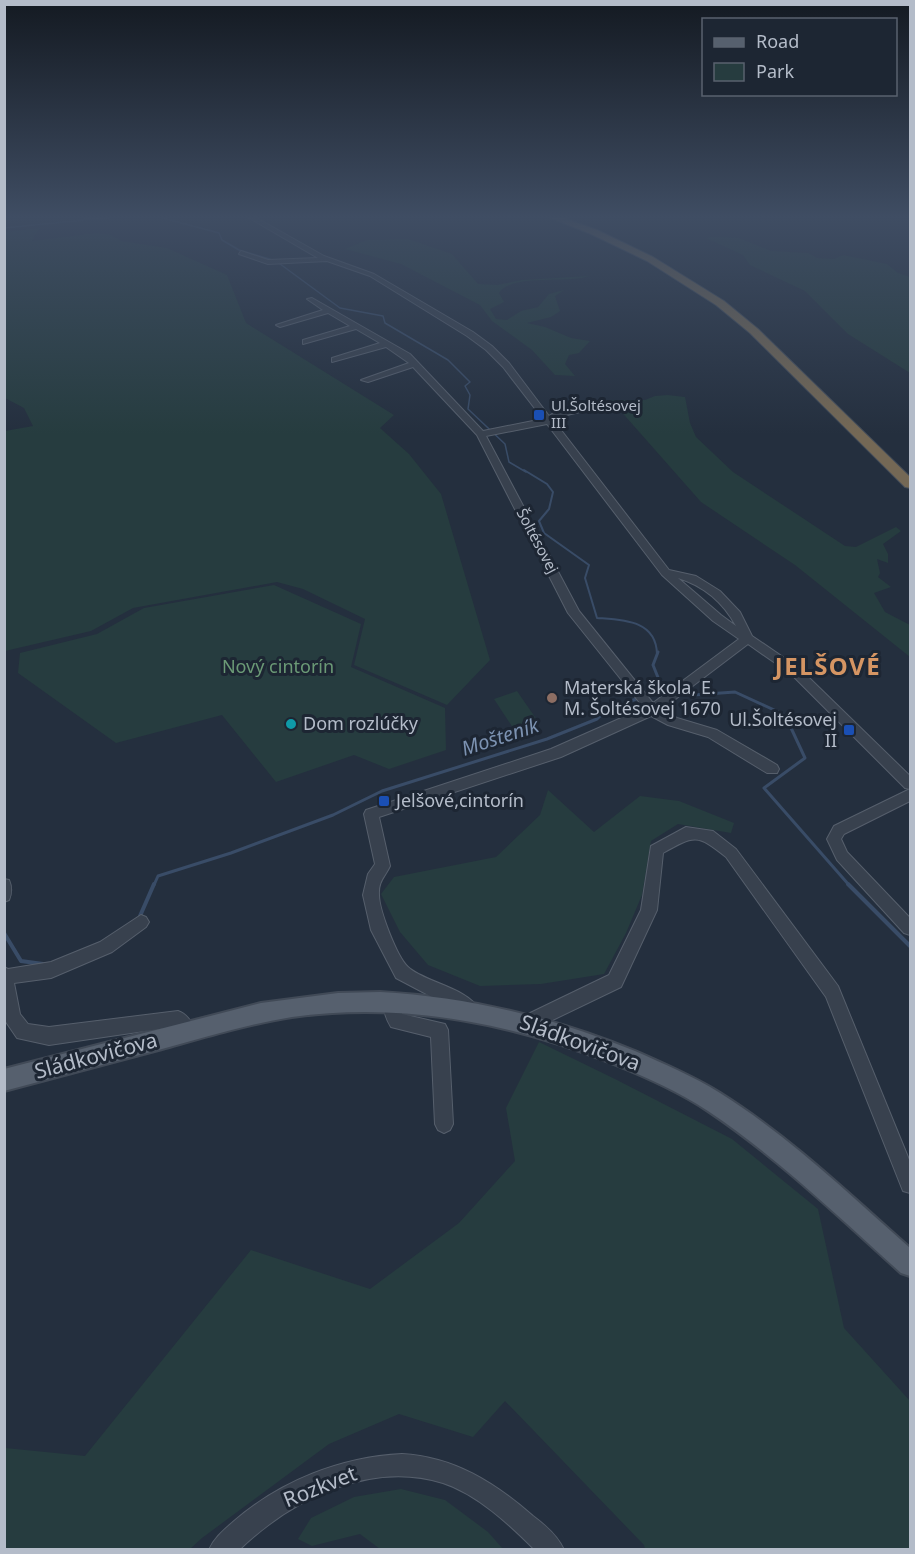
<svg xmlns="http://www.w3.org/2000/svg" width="915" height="1554" viewBox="0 0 915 1554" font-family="'Noto Sans',sans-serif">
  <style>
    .green { fill: #263c3f }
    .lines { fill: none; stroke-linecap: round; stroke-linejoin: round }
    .stream-far3 { stroke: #394c67; stroke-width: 1.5 }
    .stream-far2 { stroke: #394c67; stroke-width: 2 }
    .stream-far1 { stroke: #394c67; stroke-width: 3 }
    .stream { stroke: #394c67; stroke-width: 4 }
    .minor-casing { stroke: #565f6c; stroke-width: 2 }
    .major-casing { stroke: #414a57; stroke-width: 4 }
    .highway-casing { stroke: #434c59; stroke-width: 2 }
    .minor { fill: #38414e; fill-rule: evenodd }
    .major { fill: #56606e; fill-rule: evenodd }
    .highway { fill: #746855; fill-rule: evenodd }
    .transit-dot { fill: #1a4fb4; stroke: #1d2633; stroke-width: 2 }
    .education-dot { fill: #8d6e63; stroke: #1d2633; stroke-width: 2 }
    .culture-dot { fill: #0f9aa8; stroke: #1d2633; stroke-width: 2 }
    .labels { text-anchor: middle; stroke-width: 6; stroke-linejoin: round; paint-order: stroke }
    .far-poi-label { font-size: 15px; fill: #b4bcc9; stroke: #1d2633; text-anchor: start }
    .far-street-label { font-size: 15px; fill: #b4bcc9; stroke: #1d2633 }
    .park-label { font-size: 18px; fill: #6b9a76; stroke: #1d2633 }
    .poi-label { font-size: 18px; fill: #b4bcc9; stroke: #1d2633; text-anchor: start }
    .water-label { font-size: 20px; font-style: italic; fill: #7c92b1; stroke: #1d2633 }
    .near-street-label { font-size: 21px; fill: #b4bcc9; stroke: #1d2633 }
    .district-label { font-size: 24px; font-weight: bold; letter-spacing: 1.5px; fill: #d59563; stroke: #1d2633 }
  </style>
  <rect width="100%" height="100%" fill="#242f3e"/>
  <g class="green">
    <path d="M39 228 32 241 97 233 111 235 121 241 167 248 227 275 246 323 394 415 380 428 409 454 441 494 490 660 447 705 354 665 365 619 303 589 277 582 133 608 91 631 5 651V431L33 426 24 408 5 398V232Z"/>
    <path d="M712 237 739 238 771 251 808 253 817 258 834 259 843 255 887 264 898 273 910 277V373L848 334 805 291 750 265 743 255 706 238Z"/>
    <path d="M408 239 452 254 478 284 497 285 522 280 589 276C568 284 512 273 499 293L504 302 490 309 496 319 507 320 521 311 538 307 549 294 564 290 555 296 560 311 551 317 527 323 545 327 571 338 590 341 579 353 569 355 565 364 575 376 555 375 532 350 492 321 480 305 401 264 345 249 367 240Z"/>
    <path d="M668 395 685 397 690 423 696 437 733 472 845 546 856 547 896 527 901 531 883 544 888 554V563L877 559 880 573 878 577 891 587 874 593 885 612 910 625V657L795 565 701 502 611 400H645L655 396Z"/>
    <path d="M274 585 361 624 351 667 445 708 446 750 389 769 354 755 276 782 222 715 116 743 18 673 20 653 97 634 144 608Z"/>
    <path d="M517 691 537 720 513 728 494 699Z"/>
    <path d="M548 790 594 832 640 796 679 801 734 823 731 833 678 824 651 841 642 895 626 933 604 974 541 984 480 986 428 965 400 932 381 894 394 877 496 857 540 815Z"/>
    <path d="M539 1042 615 1079 732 1139 818 1209 844 1328 910 1401V1549H645L644 1545 505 1401 473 1437 399 1414 329 1444 202 1538 190 1549H5V1448L85 1456 251 1250 370 1289 459 1223 515 1161 506 1108Z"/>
    <path d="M401 1489 445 1500 488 1532 503 1549H380L360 1534 312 1546 298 1539 311 1518 354 1497Z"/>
  </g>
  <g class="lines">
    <g class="stream-far3">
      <path d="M155 216 219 233 222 240 239 250 276 261 340 308 383 316 385 323 448 360 470 382 465 386 470 395 468 409 505 444 509 462 526 472"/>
      <path d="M4 228 125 216"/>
    </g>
    <path class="stream-far2" d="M524 470 547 484 553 492 549 509 539 521 544 533 589 565 585 578 597 618C623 620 656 620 657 654"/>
    <g class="stream-far1">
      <path d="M658 652 653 665 659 680 667 686"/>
      <path d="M680 691 693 695 735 692 785 715 805 758 764 788 849 885"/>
      <path d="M154 885 158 876 231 853 333 815 382 791 547 739 597 719 607 710 668 687 674 689"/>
    </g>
    <g class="stream">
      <path d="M848 884 910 946"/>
      <path d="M140 916 154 884"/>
      <path d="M4 933 21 961 43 964"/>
    </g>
    <g class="minor-casing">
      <g id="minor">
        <path d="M83 216H121L85 219Z"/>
        <path d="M246 216H253L324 256 374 274 473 332 492 346 509 363 549 416 555 412 593 405V409L558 417 554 421 669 570 696 576 720 591 740 612 752 636 799 668 910 776V789L905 788 791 674 748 644 661 710 677 718 717 730 777 765 779 769 777 773H767L708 737 668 725 651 716 561 757 379 817 390 866C385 877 378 881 379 895 379 910 397 957 408 967 422 981 470 989 478 1009L476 1015 470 1017 396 978 371 930 363 895 368 874 375 864 364 814 366 810 551 749 644 708 568 613 477 435 413 367 368 382 361 380 409 363 386 347 332 362V358L380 343 356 329 303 344V340L350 326 328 313 280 327 276 325 323 310 307 299 312 298 410 354 483 431 543 419 503 367 486 350 467 336 370 276 327 261 268 264 239 254 241 251 268 260 318 258ZM547 424 662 575 713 621 739 639 653 703 579 611 486 436ZM678 578C704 586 723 602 736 626L721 615Z"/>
        <path d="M910 789V801L844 834 841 839 847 852 910 918V935L904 933 837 860 827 839 834 826Z"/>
        <path d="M686 827 713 831 736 849 838 986 910 1162V1193L903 1191 826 997 726 857C697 834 695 835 663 853L657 910 621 987 536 1028 530 1030 524 1028 522 1022 524 1016 609 975 641 910 651 846Z"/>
        <path d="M4 879 9 880C12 887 12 893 9 900L4 902Z"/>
        <path d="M141 915 146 917 149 922 146 927 112 952 51 978 14 983 20 1014 28 1024 49 1027 178 1011C187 1014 192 1022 196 1031L193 1037 187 1039 181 1037 172 1027 49 1045 17 1038 4 1019V967L8 969 51 962 100 942Z"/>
        <path d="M393 994 399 996 402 1014 445 1024 448 1030 453 1124 450 1130 444 1133 438 1130 435 1124 431 1037 391 1027C385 1017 382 1008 387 996Z"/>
        <path d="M402 1454C454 1457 494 1482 533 1516 545 1525 558 1536 564 1550H535C510 1525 477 1494 443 1483 369 1460 291 1500 239 1550H209C214 1538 224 1530 233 1522 280 1481 341 1457 402 1454Z"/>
      </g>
    </g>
    <g class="major-casing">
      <path id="major" d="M380 992C469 997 552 1017 635 1051 664 1064 693 1076 720 1093 790 1137 849 1194 910 1248V1276L901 1273C839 1217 778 1158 708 1111 678 1091 644 1076 611 1063 509 1022 401 1002 292 1017 248 1024 205 1037 162 1049 110 1063 57 1077 4 1091V1069L261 1003 338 993Z"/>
    </g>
    <g class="highway-casing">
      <path id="highway" d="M546 216H558L597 230 653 257 724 301 758 329 910 477V488L905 487 750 333 716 305 647 261 591 234Z"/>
    </g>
    <use href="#minor" class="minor"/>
    <use href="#major" class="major"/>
    <use href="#highway" class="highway"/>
  </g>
  <linearGradient id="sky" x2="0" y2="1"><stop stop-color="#141a22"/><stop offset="0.5" stop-color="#3f4d63"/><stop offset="1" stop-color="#3f4d63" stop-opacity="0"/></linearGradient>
  <rect width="915" height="434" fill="url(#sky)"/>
  <g class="transit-dot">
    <rect x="533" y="409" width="12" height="12" rx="3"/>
    <rect x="843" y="724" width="12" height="12" rx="3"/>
    <rect x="378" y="795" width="12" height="12" rx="3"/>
  </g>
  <circle class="education-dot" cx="552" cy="698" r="6"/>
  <circle class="culture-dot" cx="291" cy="724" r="6"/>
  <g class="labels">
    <g class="far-poi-label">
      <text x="551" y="411">Ul.Šoltésovej<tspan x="551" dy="17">III</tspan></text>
    </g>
    <g class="far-street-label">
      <text transform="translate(537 541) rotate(62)" y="5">Šoltésovej</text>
    </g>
    <g class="park-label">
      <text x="278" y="673">Nový cintorín</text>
    </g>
    <g class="poi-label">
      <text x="564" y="694">Materská škola, E.<tspan x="564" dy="21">M. Šoltésovej 1670</tspan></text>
      <text x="837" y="726" text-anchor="end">Ul.Šoltésovej<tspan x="837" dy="21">II</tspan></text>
      <text x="303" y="730">Dom rozlúčky</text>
      <text x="396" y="807">Jelšové,cintorín</text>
    </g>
    <g class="water-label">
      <text transform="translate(500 737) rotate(-18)" y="7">Mošteník</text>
    </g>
    <g class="near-street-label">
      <text transform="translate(580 1043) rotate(20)" y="7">Sládkovičova</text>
      <text transform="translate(96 1056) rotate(-15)" y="7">Sládkovičova</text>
      <text transform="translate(320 1487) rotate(-22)" y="7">Rozkvet</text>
    </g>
    <g class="district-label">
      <text x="828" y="675">JELŠOVÉ</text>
    </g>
  </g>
  <rect width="915" height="1554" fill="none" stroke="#b4bcc9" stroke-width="12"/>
  <rect x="702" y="18" width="195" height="78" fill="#1d2633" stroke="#59626f" stroke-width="1.5"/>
  <rect x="714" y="38" width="30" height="9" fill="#56606e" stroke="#59626f" stroke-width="1.5"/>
  <text x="756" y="48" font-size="18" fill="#b4bcc9">Road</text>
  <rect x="714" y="63" width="30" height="18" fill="#263c3f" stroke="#59626f" stroke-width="1.5"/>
  <text x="756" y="78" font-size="18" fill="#b4bcc9">Park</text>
</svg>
